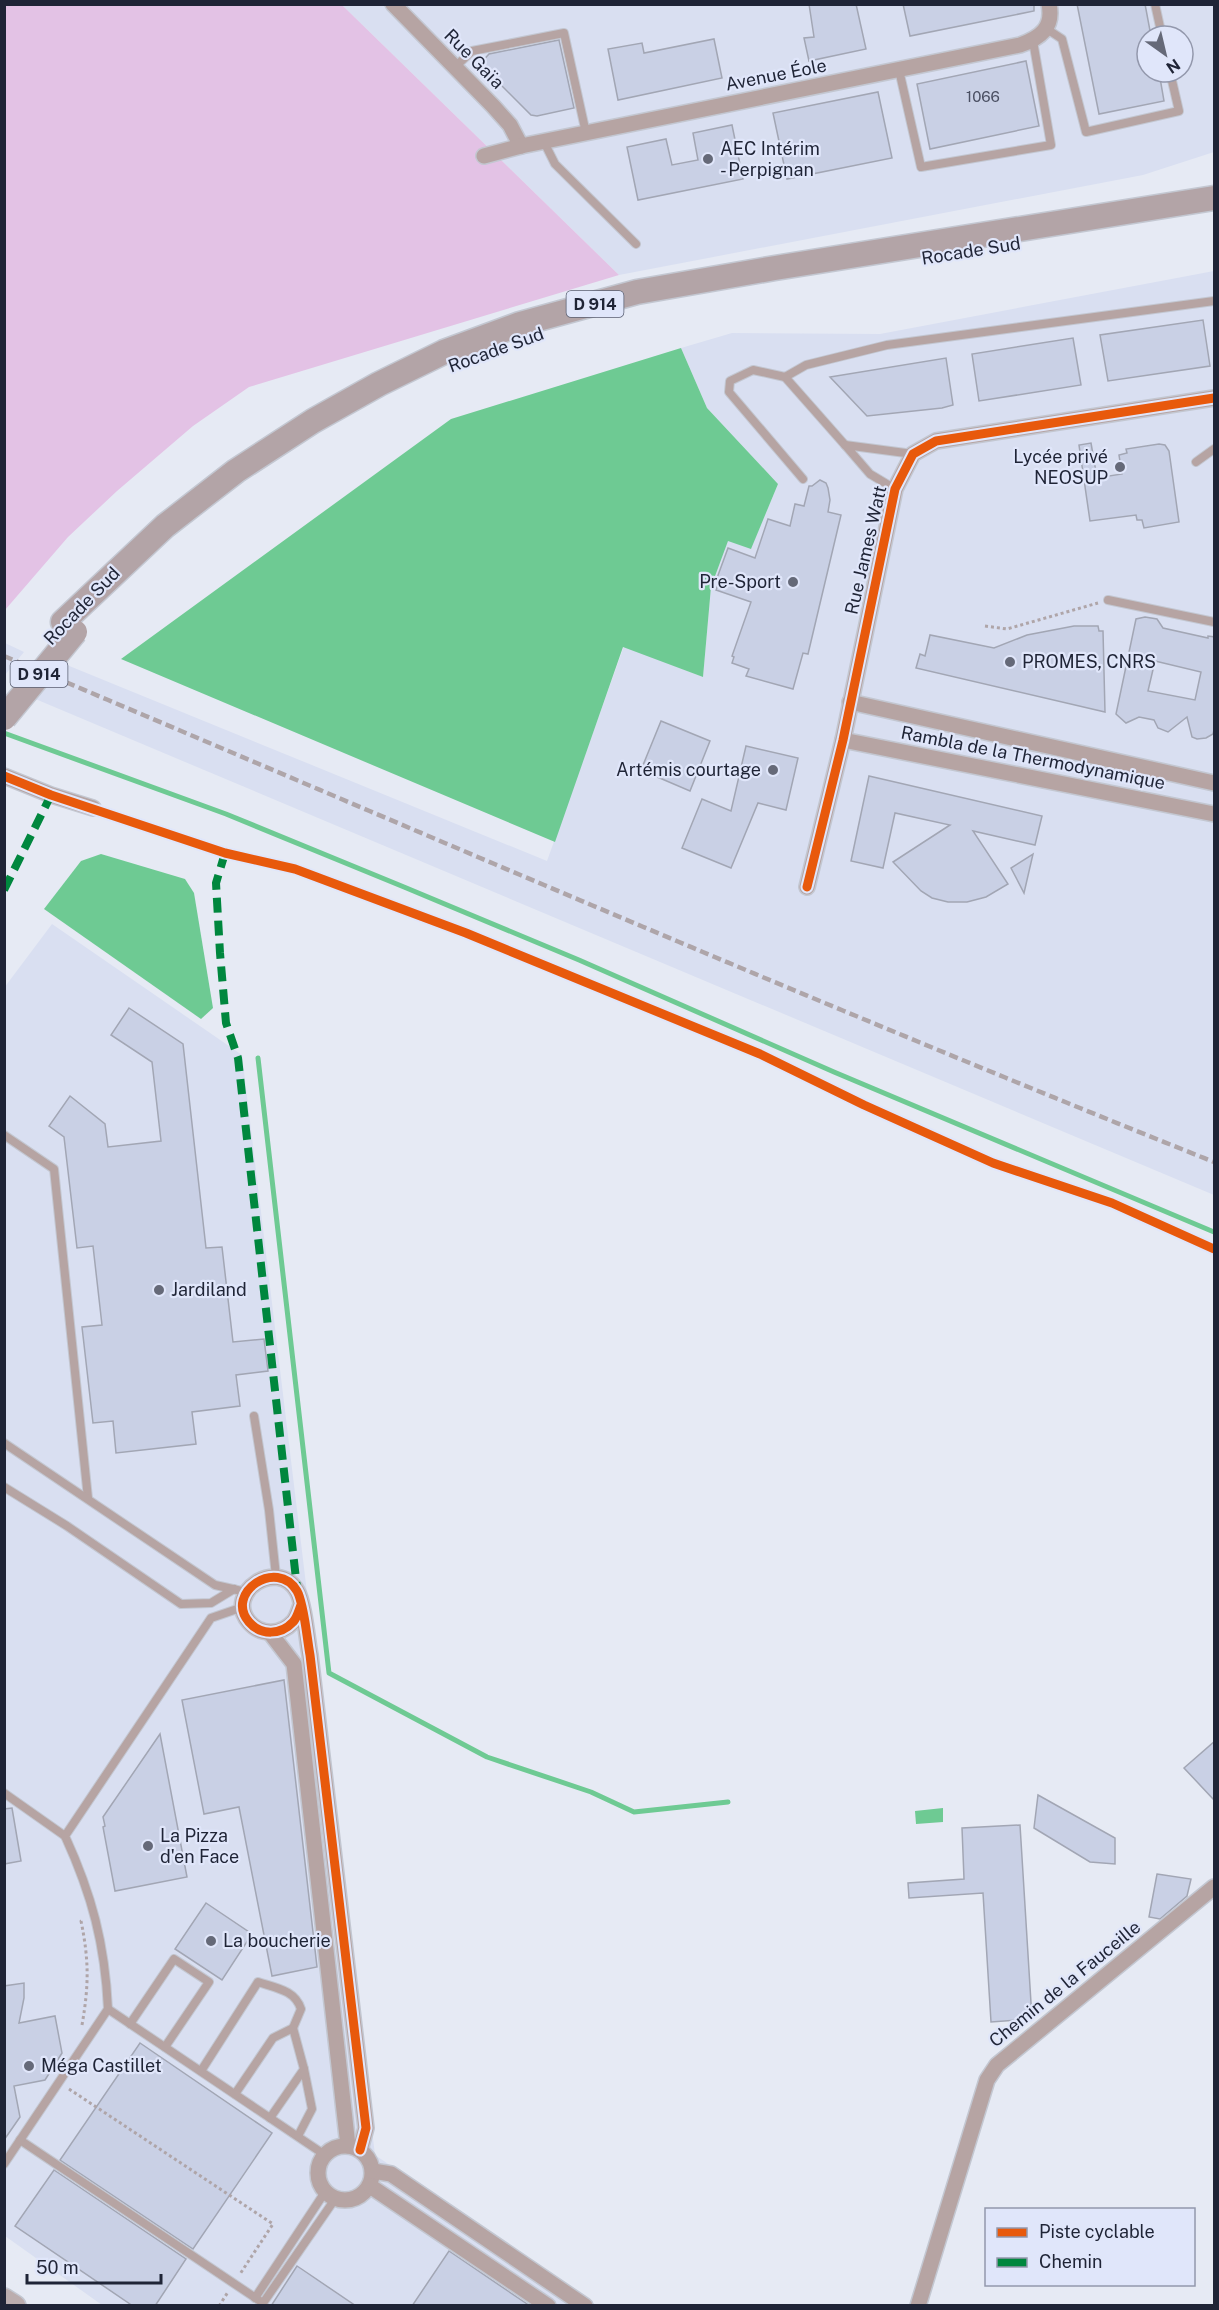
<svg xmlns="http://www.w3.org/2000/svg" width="1219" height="2310" viewBox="0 0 1219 2310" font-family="'Public Sans',sans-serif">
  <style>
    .built { fill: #d9dff1; fill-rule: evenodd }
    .green { fill: #e3c2e5 }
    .water { fill: #6eca93 }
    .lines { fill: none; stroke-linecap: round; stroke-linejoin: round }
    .stream { stroke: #6eca93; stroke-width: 5 }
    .building { fill: #c9d0e5; stroke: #a2a6b4; stroke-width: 1.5; fill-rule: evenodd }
    .lane-casing { stroke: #c3c7d1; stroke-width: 10 }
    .street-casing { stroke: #c3c7d1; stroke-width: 18 }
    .secondary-casing { stroke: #c3c7d1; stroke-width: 24 }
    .primary-casing { stroke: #c3c7d1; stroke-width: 27 }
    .path { stroke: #afa5a8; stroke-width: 3; stroke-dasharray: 3 3; stroke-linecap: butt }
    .lane { stroke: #b6a4a3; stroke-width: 8 }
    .street { stroke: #b6a4a3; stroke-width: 15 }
    .secondary { stroke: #bbadae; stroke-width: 21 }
    .primary { stroke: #b3a4a7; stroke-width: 24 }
    .rail { stroke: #aea5a9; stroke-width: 4.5; stroke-dasharray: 9 4.5; stroke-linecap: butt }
    .primary-bridge-casing { stroke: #c3c7d1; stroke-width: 27; stroke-linecap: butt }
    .primary-bridge { stroke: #b3a4a7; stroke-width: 24 }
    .quiet { stroke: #00873e; stroke-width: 8; stroke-dasharray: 15 8; stroke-linecap: butt }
    .cycleway-casing { stroke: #e0e6fa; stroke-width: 13 }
    .cycleway { stroke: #e8590c; stroke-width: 9 }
    .poi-dot { fill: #656978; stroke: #e0e6fa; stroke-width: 2 }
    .labels { text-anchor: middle; stroke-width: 4.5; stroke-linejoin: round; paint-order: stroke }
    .number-label { font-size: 15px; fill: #4a4f62 }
    .shield { fill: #e0e6fa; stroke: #595e71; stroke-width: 1.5 }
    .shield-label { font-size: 16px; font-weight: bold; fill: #1f2436 }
    .street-label { font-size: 18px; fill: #1f2436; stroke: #e0e6fa }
    .poi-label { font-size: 18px; fill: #1f2436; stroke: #e0e6fa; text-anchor: start }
  </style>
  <rect width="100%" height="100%" fill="#e6eaf4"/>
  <g class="built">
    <path d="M342 5H1214V152L1143 175 619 275ZM1147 36H1183V72H1147Z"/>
    <path d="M1214 271V1195L33 698 62 663 547 861 624 646 703 677 711 587 728 540 751 548 778 484 707 408 681 348 732 333 880 334Z"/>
    <path d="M5 643 24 652 5 675Z"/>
    <path d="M52 924 242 1055 375 2155 596 2305H102L5 2236 4 988Z"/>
  </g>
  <path class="green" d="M5 5H342L619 275 249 387 193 426 117 491 68 537 5 610Z"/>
  <g class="water">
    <path d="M681 348 707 408 778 484 751 549 728 541 711 587 703 677 623 647 555 842 121 659 451 419Z"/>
    <path d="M101 854 185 879 194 893 213 1008 201 1019 44 909 81 861Z"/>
    <path d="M943 1808V1822L916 1824 915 1811Z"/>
  </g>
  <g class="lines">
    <g class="stream">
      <path d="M4 733 226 814 404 887 579 960 834 1072 1214 1232"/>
      <path d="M258 1058 329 1673 487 1757 591 1792 634 1812 728 1802"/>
    </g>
  </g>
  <g class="building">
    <path d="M809 4H856L866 49 809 61 804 38 814 37Z"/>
    <path d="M903 4H1034V11L910 36Z"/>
    <path d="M1077 4H1145L1151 36H1147V72H1159L1164 101 1099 114Z"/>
    <path d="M714 39 722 78 618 100 608 49 642 43 644 53Z"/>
    <path d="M559 40 574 108 537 116 531 115 480 64 489 54Z"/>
    <path d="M1026 61 1039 126 930 149 917 84Z"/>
    <path d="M878 92 892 158 787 179 773 113Z"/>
    <path d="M732 125 743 179 638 200 627 147 666 139 672 165 698 160 693 133Z"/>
    <path d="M1203 320 1210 366 1108 381 1100 335Z"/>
    <path d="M1073 338 1081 385 979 401 972 354Z"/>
    <path d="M946 358 953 405 942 408 867 416 830 377Z"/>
    <path d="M1091 443 1097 478 1122 474 1119 455 1127 453 1126 449 1159 444 1165 445 1169 451 1179 522 1144 528 1142 520H1137L1136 515 1090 521 1079 445Z"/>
    <path d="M820 480 826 483 828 488 830 500 828 512 841 515 808 654 803 653 793 689 746 676 749 669 732 663 734 657 732 656 751 602 716 590 720 579 717 578 728 548 755 558 768 519 790 526 795 504 804 506 809 486H812Z"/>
    <path d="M1145 617 1157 619 1163 628 1208 638V636L1215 637V726L1213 734 1206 738 1197 739 1192 737 1187 717 1168 732 1158 728 1154 720 1139 717 1126 723 1116 714 1136 619ZM1155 661 1201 672 1195 700 1148 691Z"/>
    <path d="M1074 626H1098L1099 631H1103L1105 712 916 668 920 654 925 656 930 635 994 648 1027 635Z"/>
    <path d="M661 721 710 741 690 791 641 770Z"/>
    <path d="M746 746 798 758 786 810 758 803 731 868 682 848 702 799 731 811Z"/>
    <path d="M869 776 1042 816 1035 845 973 831 1008 884 986 897 967 902H948L932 898 921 891 893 862 950 825 895 813 883 868 851 861Z"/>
    <path d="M1033 854 1024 893 1011 868Z"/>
    <path d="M129 1008 183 1044 206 1248 222 1247 233 1342 264 1339 268 1371 236 1375 240 1406 192 1412 196 1444 116 1453 113 1421 93 1423 82 1327 102 1325 93 1246 77 1248 64 1137 49 1126 70 1096 105 1124 108 1147 161 1141 152 1062 111 1035Z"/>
    <path d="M284 1680 317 1967 272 1976 239 1807 204 1814 182 1700Z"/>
    <path d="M160 1734 187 1877 115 1891 103 1827 105 1826 103 1817Z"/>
    <path d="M1215 1741V1801L1184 1768Z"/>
    <path d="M1038 1795 1115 1838V1864L1090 1862 1034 1828Z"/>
    <path d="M12 1808 21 1861 4 1864V1809Z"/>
    <path d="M1020 1825 1032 2019 991 2022 983 1893 909 1898 908 1883 964 1879 962 1828Z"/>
    <path d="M1157 1874 1191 1879 1187 1896 1160 1919 1149 1917Z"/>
    <path d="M206 1903 252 1934 222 1980 175 1949Z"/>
    <path d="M24 1983V1998L19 2023 55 2016 62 2053 45 2080 14 2086 20 2117 4 2140V1986Z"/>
    <path d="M140 2043 272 2133 193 2249 60 2160Z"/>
    <path d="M54 2170 186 2259 155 2306H133L15 2226Z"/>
    <path d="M449 2251 530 2306H412Z"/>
    <path d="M297 2266 303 2270 356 2306H271Z"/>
  </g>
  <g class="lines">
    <g class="lane-casing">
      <g id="lane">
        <path d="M1155 4 1162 36"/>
        <path d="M1047 29 1062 39 1086 132 1179 111 1170 72"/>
        <path d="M455 67 472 51 564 33 586 133"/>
        <path d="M899 70 921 167 1051 145 1033 41"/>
        <path d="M544 142 555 164 636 244"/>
        <path d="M785 377 806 365 887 345 1214 301"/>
        <path d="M1196 462 1214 449"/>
        <path d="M803 479 729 392 730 381 753 370 785 377 845 445"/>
        <path d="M895 489 870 474 845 445 913 454"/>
        <path d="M1108 600 1214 622"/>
        <path d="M4 1135 54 1169 88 1498"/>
        <path d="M254 1416 269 1510 276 1576"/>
        <path d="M4 1443 215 1585 246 1592"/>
        <path d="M4 1487 67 1526 181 1604 211 1603 234 1589"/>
        <path d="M4 1793 65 1836"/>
        <path d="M108 2009 325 2155"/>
        <path d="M130 2024 174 1959 209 1982 165 2047"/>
        <path d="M201 2071 258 1982C276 1988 295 1990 301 2009L293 2028 273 2038 235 2094"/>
        <path d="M270 2118 304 2069 293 2028"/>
        <path d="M298 2136 312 2109 304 2069"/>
        <path d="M20 2140 263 2303"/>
        <path d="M4 2164 108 2009C105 1944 92 1895 65 1836L211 1618 243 1607"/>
        <path d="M255 2298 325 2192"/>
        <path d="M261 2306 335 2199"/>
      </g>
    </g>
    <g class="street-casing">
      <g id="street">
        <path d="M393 4 493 106 510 125 521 146"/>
        <path d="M484 156 521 146 1020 45C1040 38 1054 28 1049 4"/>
        <path d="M850 702 1214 783"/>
        <path d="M843 740 1214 814"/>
        <path d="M4 776 51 795 93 808"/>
        <path d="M807 887 843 740 895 489 913 454 936 441 1214 398"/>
        <path d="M301 1605C299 1610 297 1618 293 1622 281 1635 261 1636 249 1622 224 1593 277 1557 297 1591 304 1603 307 1639 310 1655L366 2128 360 2150"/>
        <path d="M271 1634 294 1664 348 2146"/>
        <circle cx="345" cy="2173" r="27"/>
        <path d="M373 2171 391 2174 585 2306"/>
        <path d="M370 2186 548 2306"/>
        <path d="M918 2306 987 2080 997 2065 1214 1887"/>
      </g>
    </g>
    <g class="secondary-casing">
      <path id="secondary" d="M4 2299 15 2306"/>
    </g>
    <g class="primary-casing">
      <path id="primary" d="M63 622 165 526 236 471 313 421 379 384 444 352 520 324 637 292 775 268 1214 198"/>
    </g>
    <g class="path">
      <path d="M985 626 1007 629 1098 603"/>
      <path d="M82 2025C89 1985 89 1960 81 1921L83 1920"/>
      <path d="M69 2089 273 2224 240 2274"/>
      <path d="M219 2306 228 2292"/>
    </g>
    <use href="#lane" class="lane"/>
    <use href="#street" class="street"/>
    <use href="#secondary" class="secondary"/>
    <use href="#primary" class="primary"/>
    <path class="rail" d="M4 656C407 826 808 1000 1214 1162"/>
    <g class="primary-bridge-casing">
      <path id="primary-bridge" d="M4 718 75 632"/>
    </g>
    <use href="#primary-bridge" class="primary-bridge"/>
    <g class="quiet">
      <path d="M225 853 216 883 220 953 226 1023 238 1058 297 1588"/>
      <path d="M4 890 51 795"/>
    </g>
    <g class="cycleway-casing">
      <g id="cycleway">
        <path d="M4 776 51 795 225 853 295 869 466 933 760 1054 864 1105 993 1163 1112 1203 1214 1249"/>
        <path d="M807 887 843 740 895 489 913 454 936 441 1214 398"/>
        <path d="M301 1605C299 1610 297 1618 293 1622 281 1635 261 1636 249 1622 224 1593 277 1557 297 1591 304 1603 307 1639 310 1655L366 2128 360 2150"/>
      </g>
    </g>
    <use href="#cycleway" class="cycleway"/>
  </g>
  <g class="poi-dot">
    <circle cx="708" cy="159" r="6"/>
    <circle cx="1120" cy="467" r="6"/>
    <circle cx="793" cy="582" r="6"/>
    <circle cx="1010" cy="662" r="6"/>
    <circle cx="773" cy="770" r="6"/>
    <circle cx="159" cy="1290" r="6"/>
    <circle cx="148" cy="1846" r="6"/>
    <circle cx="211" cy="1941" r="6"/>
    <circle cx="29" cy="2066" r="6"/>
  </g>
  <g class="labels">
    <g class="number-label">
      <text x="983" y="102">1066</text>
    </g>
    <g class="shield">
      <rect x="566.5" y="291" width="57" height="26" rx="4.5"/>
      <rect x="10.5" y="661" width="57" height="26" rx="4.5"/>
    </g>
    <g class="shield-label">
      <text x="595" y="310">D 914</text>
      <text x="39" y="680">D 914</text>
    </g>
    <g class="street-label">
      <text transform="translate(474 59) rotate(45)" y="6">Rue Gaïa</text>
      <text transform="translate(776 75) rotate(-11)" y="6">Avenue Éole</text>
      <text transform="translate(971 251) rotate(-9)" y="6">Rocade Sud</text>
      <text transform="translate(496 350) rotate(-20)" y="6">Rocade Sud</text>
      <text transform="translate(866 550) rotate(-77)" y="6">Rue James Watt</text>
      <text transform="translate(82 606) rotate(-46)" y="6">Rocade Sud</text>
      <text transform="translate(1033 758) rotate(11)" y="6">Rambla de la Thermodynamique</text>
      <text transform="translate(1065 1984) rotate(-39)" y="6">Chemin de la Fauceille</text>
    </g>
    <g class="poi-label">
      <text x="720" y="155">AEC Intérim<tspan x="720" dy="21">- Perpignan</tspan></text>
      <text x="1108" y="463" text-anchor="end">Lycée privé<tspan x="1108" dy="21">NEOSUP</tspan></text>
      <text x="781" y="588" text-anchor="end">Pre-Sport</text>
      <text x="1022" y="668">PROMES, CNRS</text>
      <text x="761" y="776" text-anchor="end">Artémis courtage</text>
      <text x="171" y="1296">Jardiland</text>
      <text x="160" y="1842">La Pizza<tspan x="160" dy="21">d'en Face</tspan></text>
      <text x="223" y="1947">La boucherie</text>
      <text x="41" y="2072">Méga Castillet</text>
    </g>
  </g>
  <rect width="1219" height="2310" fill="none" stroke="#1f2436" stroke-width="12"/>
  <rect x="985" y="2208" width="210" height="78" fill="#e0e6fa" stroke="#9398ac" stroke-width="1.5"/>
  <rect x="997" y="2228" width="30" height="9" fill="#e8590c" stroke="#9398ac" stroke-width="1.5"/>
  <text x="1039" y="2238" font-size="18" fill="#1f2436">Piste cyclable</text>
  <rect x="997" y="2258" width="30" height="9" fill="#00873e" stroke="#9398ac" stroke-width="1.5"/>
  <text x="1039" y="2268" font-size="18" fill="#1f2436">Chemin</text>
  <g transform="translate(1165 54) rotate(146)"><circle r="28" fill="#e0e6fa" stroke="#9398ac" stroke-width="1.5"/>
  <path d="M0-4.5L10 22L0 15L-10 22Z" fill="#656978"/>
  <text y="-9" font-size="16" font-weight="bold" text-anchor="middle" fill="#1f2436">N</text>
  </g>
  <path d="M27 2274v9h134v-9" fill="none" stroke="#1f2436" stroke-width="3"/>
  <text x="36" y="2274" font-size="18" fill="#1f2436" stroke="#e0e6fa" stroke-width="4.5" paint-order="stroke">50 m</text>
</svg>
